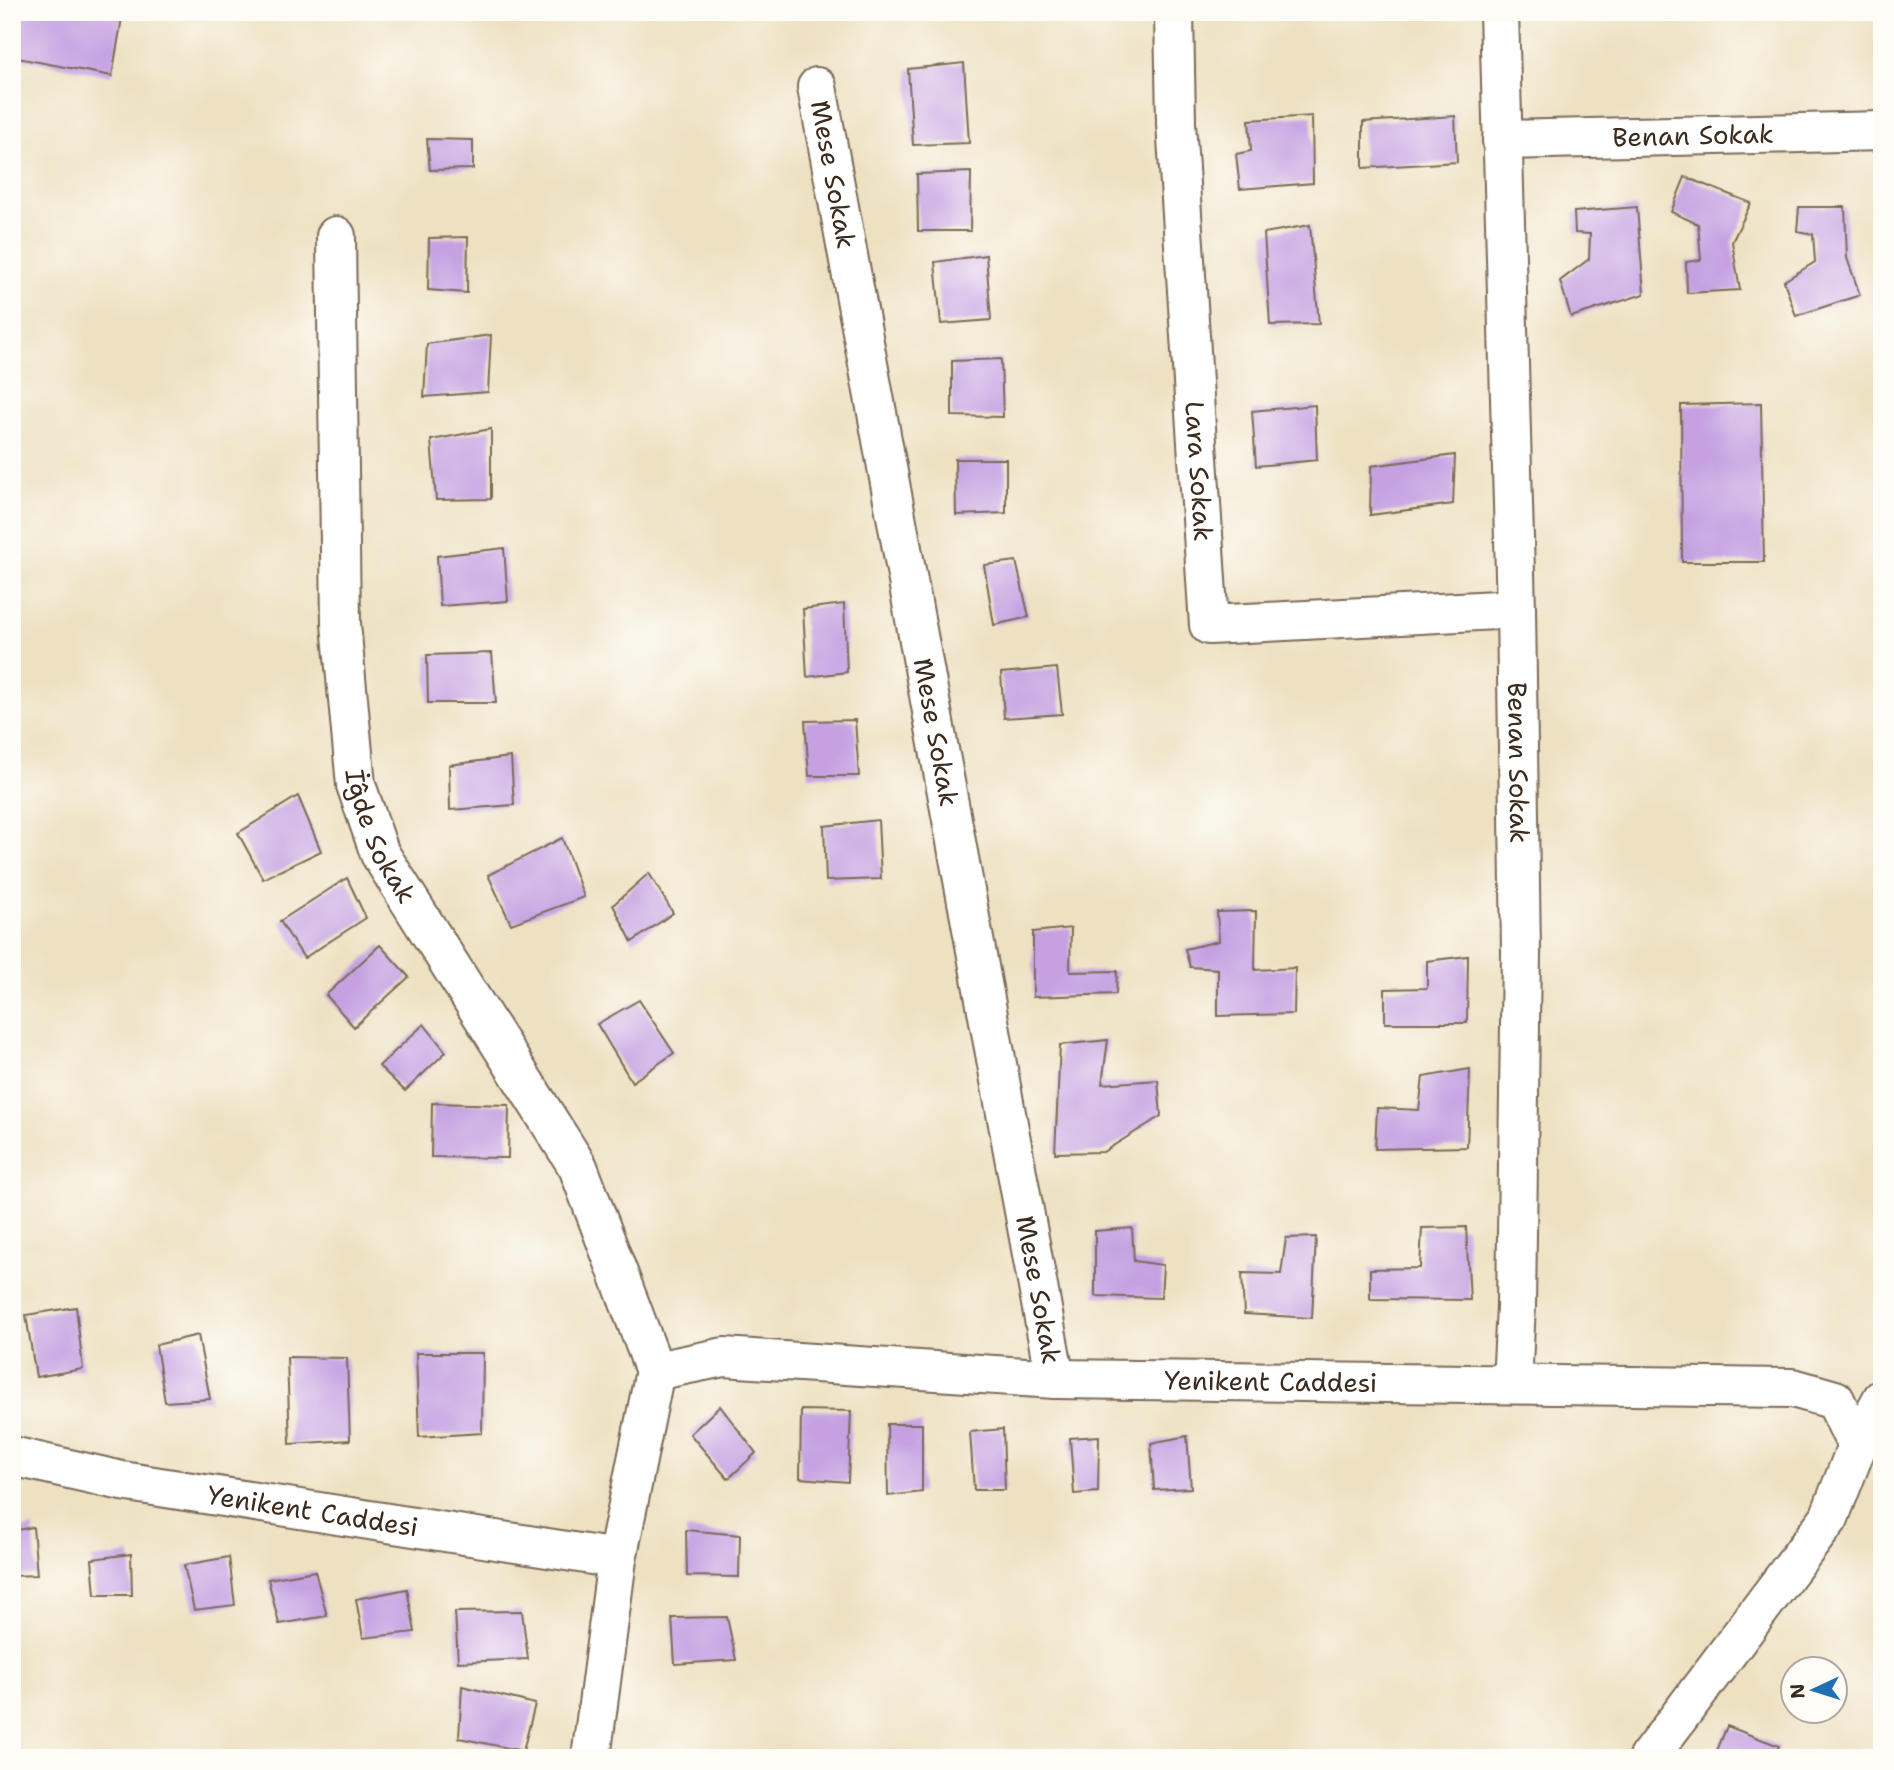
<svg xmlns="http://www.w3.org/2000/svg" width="1894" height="1770" viewBox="0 0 1894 1770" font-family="'Shantell Sans',sans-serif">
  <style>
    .building { fill: #c6a1e2 }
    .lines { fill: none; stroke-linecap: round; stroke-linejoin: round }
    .minor-casing { stroke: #7a6a57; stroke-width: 42 }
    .minor { stroke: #fff; stroke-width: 38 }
    .labels { text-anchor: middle; stroke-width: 6; stroke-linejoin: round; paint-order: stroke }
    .street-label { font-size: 26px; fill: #3b2a1e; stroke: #fdfcf7 }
  </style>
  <rect width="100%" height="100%" fill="#fdfcf7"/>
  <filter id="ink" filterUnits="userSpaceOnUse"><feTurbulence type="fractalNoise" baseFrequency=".0143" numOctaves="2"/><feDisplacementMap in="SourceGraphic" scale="14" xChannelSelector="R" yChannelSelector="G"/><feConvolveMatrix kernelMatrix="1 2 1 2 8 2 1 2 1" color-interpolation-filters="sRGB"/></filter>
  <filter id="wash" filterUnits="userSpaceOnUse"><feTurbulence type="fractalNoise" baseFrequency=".00686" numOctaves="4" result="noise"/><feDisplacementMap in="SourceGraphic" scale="28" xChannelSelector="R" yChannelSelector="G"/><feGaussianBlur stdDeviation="1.57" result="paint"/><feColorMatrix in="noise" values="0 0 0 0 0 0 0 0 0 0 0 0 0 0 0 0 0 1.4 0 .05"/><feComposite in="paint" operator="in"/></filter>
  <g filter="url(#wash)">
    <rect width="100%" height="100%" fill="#eee1c2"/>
    <g id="blocks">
      <g class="building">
        <path d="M12 12H123L112 76 12 57Z"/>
        <path d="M964 63 969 143 913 145 908 69Z"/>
        <path d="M1312 116 1313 183 1240 189 1236 154 1251 151 1249 120Z"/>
        <path d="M1455 116 1457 162 1363 168V122Z"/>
        <path d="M427 139 473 140V169L430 170Z"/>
        <path d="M971 172 970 231H918L917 174Z"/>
        <path d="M1685 177 1751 203 1732 242 1740 290 1687 293 1686 262 1701 260 1698 224 1671 212Z"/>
        <path d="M1637 207 1644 294 1571 317 1560 281 1589 259 1590 234 1575 233 1574 212Z"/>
        <path d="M1799 207H1845L1847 258 1860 295 1796 316 1784 281 1815 262 1813 234 1797 231Z"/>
        <path d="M1310 225 1319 324 1270 325 1264 233Z"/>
        <path d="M468 237 467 293 428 290 429 238Z"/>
        <path d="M986 255 991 320 941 324 935 262Z"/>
        <path d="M491 335 488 392 424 397 427 344Z"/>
        <path d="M1001 359 1003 417 952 416V361Z"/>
        <path d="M1761 403 1764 562H1682L1681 405Z"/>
        <path d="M1315 405 1317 460 1256 466 1252 411Z"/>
        <path d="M491 429V499L436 500 431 440Z"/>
        <path d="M1455 455 1453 504 1370 515 1371 466Z"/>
        <path d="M955 459H1006V513L956 515Z"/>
        <path d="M504 548 508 601 440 606 437 556Z"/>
        <path d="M1016 561 1029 617 994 625 984 565Z"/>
        <path d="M844 604 847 672 807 677 803 609Z"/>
        <path d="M492 653 496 703H428L427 655Z"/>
        <path d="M1057 668 1062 714 1004 718 1001 673Z"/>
        <path d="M855 720 859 776H809L805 721Z"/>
        <path d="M511 757 514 805 450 810 449 765Z"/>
        <path d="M298 796 321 851 263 879 238 833Z"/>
        <path d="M878 820 881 879 826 881 824 826Z"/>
        <path d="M562 838 584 897 511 924 488 875Z"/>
        <path d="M649 873 673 913 632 942 613 905Z"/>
        <path d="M347 878 366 918 304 958 280 921Z"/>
        <path d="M1256 911 1255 970 1295 968 1294 1014 1218 1016V969L1190 967 1185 949 1219 941 1217 912Z"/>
        <path d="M1071 928 1070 972 1117 971 1116 994 1033 997V932Z"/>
        <path d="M380 945 409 977 354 1027 326 995Z"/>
        <path d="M1468 956 1467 1023H1385V989L1427 988V961Z"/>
        <path d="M639 1000 674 1053 632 1082 597 1024Z"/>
        <path d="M424 1024 446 1052 405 1091 379 1066Z"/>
        <path d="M1108 1040 1102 1084 1158 1080 1161 1116 1103 1152 1055 1153 1060 1045Z"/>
        <path d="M1470 1069 1467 1147 1375 1149 1377 1108 1419 1110 1423 1077Z"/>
        <path d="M432 1103 509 1105 508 1158 431 1157Z"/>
        <path d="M1466 1227 1470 1300 1370 1299V1269L1420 1268 1422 1228Z"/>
        <path d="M1132 1228 1134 1261 1163 1265 1161 1298 1095 1296V1231Z"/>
        <path d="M1316 1237 1312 1318 1244 1314 1242 1273 1281 1274 1286 1238Z"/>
        <path d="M76 1307 83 1369 36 1377 26 1315Z"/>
        <path d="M198 1335 210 1399 165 1402 156 1345Z"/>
        <path d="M416 1353H483L482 1433 419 1437Z"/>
        <path d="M287 1357 347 1358 350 1440 290 1444Z"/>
        <path d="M720 1406 756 1453 728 1479 690 1434Z"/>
        <path d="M801 1410 851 1411 848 1482 800 1478Z"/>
        <path d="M887 1424H922V1492L888 1496Z"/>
        <path d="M1003 1429 1005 1490H974L970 1432Z"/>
        <path d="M1099 1436 1098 1492 1074 1494 1070 1438Z"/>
        <path d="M1187 1436 1191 1488 1154 1490 1151 1443Z"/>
        <path d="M33 1527 37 1575 12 1576V1531Z"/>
        <path d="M686 1530 740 1535 739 1577 687 1576Z"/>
        <path d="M131 1554 132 1595H95L92 1559Z"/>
        <path d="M229 1557 235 1605 194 1610 184 1565Z"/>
        <path d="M315 1571 327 1616 279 1624 268 1579Z"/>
        <path d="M407 1589 415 1632 363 1638 356 1599Z"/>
        <path d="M522 1611 528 1659 458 1662 455 1612Z"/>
        <path d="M727 1617 736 1660 675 1664 672 1618Z"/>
        <path d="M462 1686 535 1704 523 1751 459 1738Z"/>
        <path d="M1727 1726 1779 1746 1773 1758H1714Z"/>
      </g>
    </g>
  </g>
  <g filter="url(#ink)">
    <use href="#blocks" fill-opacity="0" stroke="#7a6a57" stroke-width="2"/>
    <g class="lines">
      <g class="minor-casing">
        <g id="minor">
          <path id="s1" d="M1174 12 1176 123 1209 625 1516 609"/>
          <path id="s2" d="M1499 12 1516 609 1521 953 1516 1306 1512 1383"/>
          <path id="s3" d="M817 87 1055 1379"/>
          <path id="s4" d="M1502 140 1882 131"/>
          <path id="s5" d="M336 236 341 624 356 785 380 854 578 1167 655 1371"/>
          <path id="s6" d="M655 1371 724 1357 1055 1379 1793 1388 1835 1400 1857 1446"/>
          <path id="s7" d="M12 1456 122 1481 617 1559"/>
          <path d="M591 1758 617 1559 655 1371"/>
          <path d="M1648 1758 1829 1518 1857 1446 1882 1399"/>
        </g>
      </g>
      <use href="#minor" class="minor"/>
    </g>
  </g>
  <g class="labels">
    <g class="street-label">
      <text dy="9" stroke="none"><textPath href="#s4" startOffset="191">Benan Sokak</textPath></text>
      <text dy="9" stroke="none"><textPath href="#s3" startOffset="89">Mese Sokak</textPath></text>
      <text dy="9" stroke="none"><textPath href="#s1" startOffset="460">Lara Sokak</textPath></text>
      <text dy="9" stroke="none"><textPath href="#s3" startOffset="656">Mese Sokak</textPath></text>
      <text dy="9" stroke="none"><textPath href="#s2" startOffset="751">Benan Sokak</textPath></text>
      <text dy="9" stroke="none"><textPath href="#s5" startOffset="606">İĝde Sokak</textPath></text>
      <text dy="9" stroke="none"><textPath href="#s3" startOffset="1223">Mese Sokak</textPath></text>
      <text dy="9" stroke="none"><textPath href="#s6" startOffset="618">Yenikent Caddesi</textPath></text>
      <text dy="9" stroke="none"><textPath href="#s7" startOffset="306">Yenikent Caddesi</textPath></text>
    </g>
  </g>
  <rect width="1894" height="1770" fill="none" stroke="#fdfcf7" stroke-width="42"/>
  <g transform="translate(1814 1690) rotate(266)"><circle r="33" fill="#fdfcf7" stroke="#afa8a0" stroke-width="2"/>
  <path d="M0-5L12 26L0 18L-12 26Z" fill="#1f6fb2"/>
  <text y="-10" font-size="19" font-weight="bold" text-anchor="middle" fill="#3b2a1e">N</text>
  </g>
</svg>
